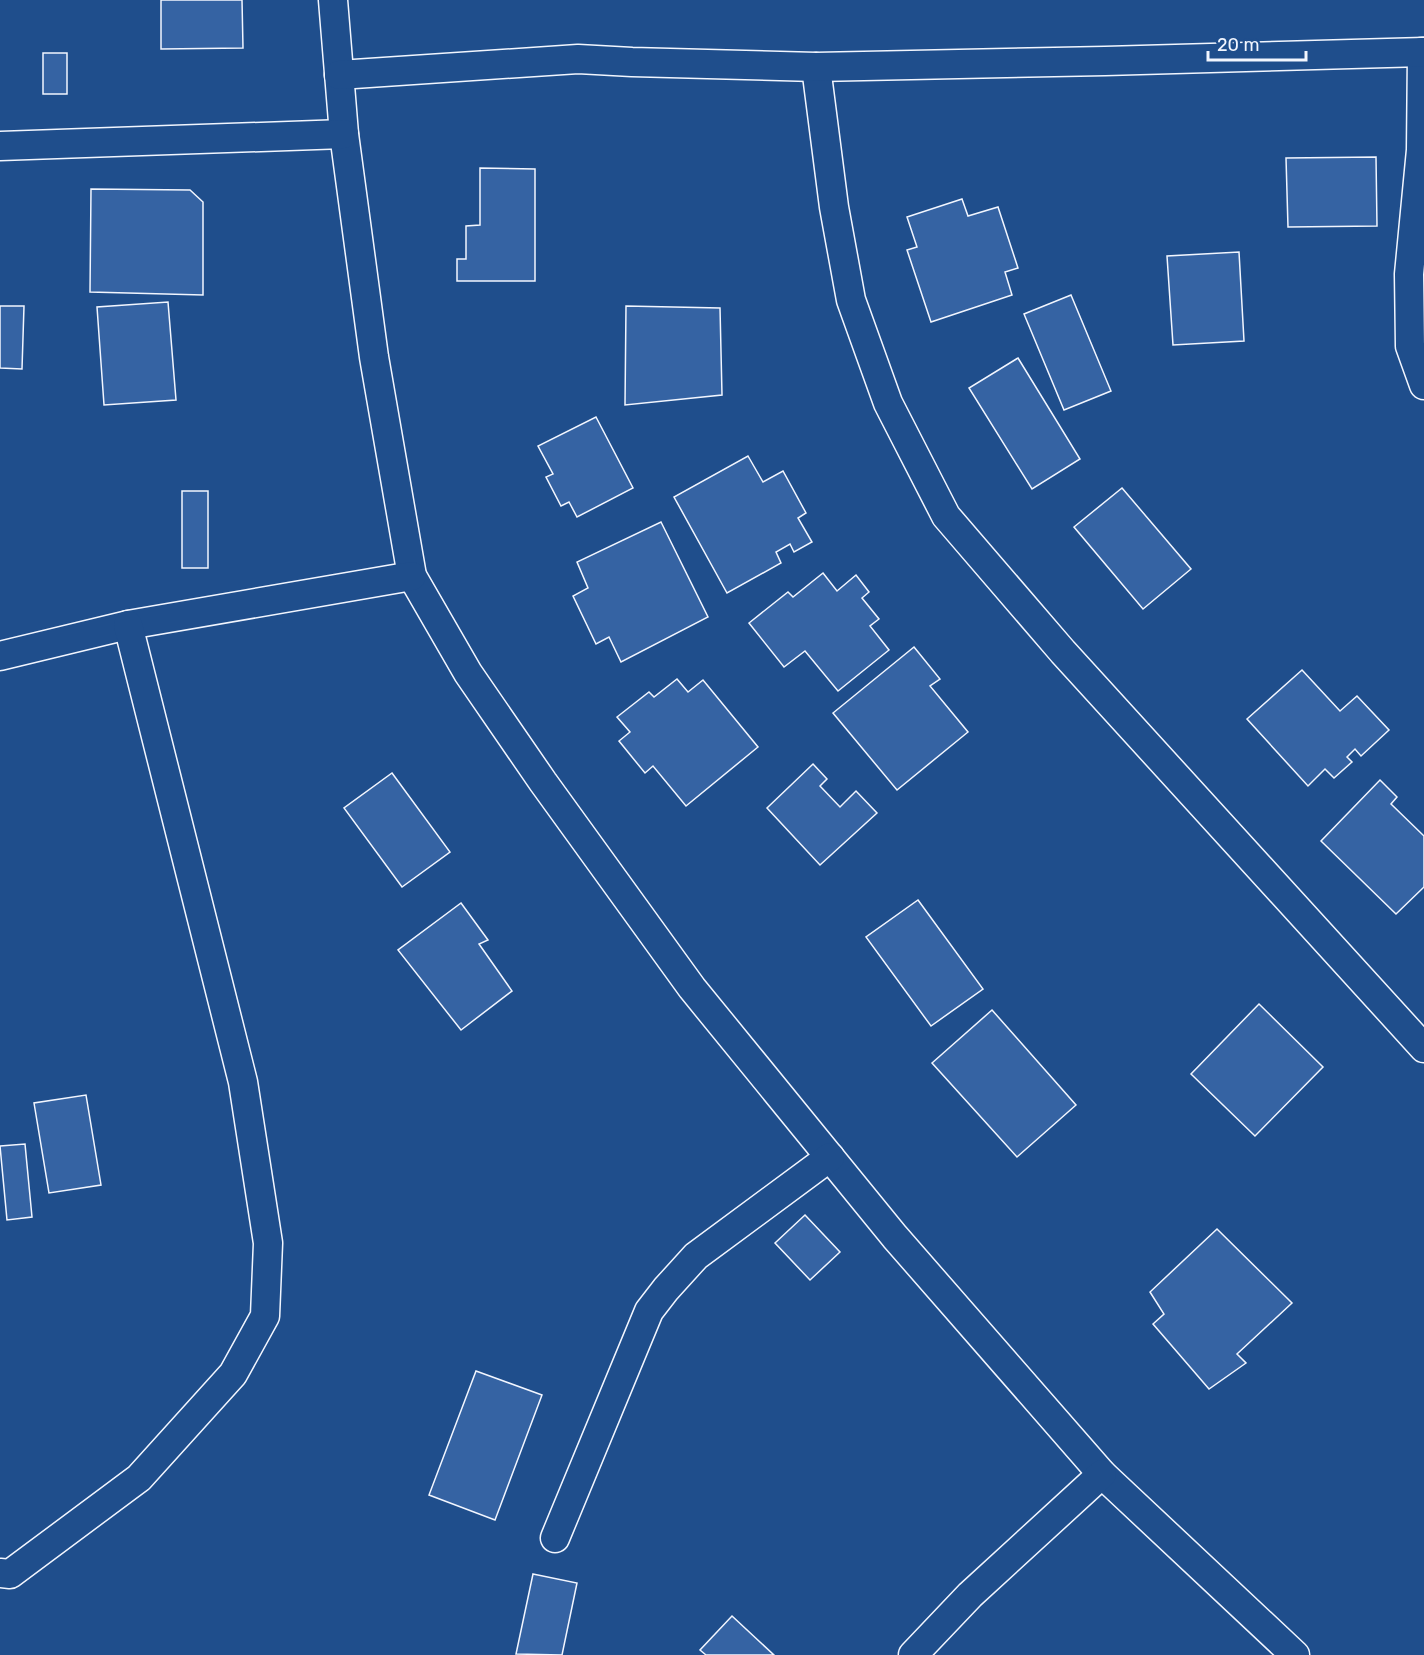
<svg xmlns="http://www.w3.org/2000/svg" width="1424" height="1655" viewBox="0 0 1424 1655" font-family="Rubik,sans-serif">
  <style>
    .building { fill: #3563a3; stroke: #f2f6ff; stroke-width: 1.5 }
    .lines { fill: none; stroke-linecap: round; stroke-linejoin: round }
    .minor-casing { stroke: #f2f6ff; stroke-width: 31 }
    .minor { stroke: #1f4e8c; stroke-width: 28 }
  </style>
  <rect width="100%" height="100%" fill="#1f4e8c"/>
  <g class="building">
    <path d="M161 0H242L243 48 161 49Z"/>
    <rect x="43" y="53" width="24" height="41"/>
    <path d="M1376 157 1377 226 1288 227 1286 158Z"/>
    <path d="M480 168 535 169V281H457V259H466V226L480 225Z"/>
    <path d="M91 189 190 190 203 202V295L90 292Z"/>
    <path d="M962 199 968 216 998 207 1018 268 1005 272 1012 295 931 322 907 250 917 247 907 217Z"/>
    <path d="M1239 252 1244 341 1173 345 1167 256Z"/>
    <path d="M1071 295 1111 391 1064 410 1024 314Z"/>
    <path d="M168 302 176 400 104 405 97 307Z"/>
    <path d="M0 306H24L22 369 0 368Z"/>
    <path d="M626 306 720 308 722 395 625 405Z"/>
    <path d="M1018 358 1080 459 1032 489 969 388Z"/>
    <path d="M596 417 633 488 577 517 569 502 561 506 546 477 553 474 538 446Z"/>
    <path d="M748 456 763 482 783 471 806 513 798 518 812 542 794 552 790 544 776 552 781 563 727 593 674 497Z"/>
    <path d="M1122 488 1191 569 1143 609 1074 527Z"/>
    <rect x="182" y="491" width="26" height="77"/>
    <path d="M661 522 708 617 621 662 609 637 596 644 573 596 588 588 577 562Z"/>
    <path d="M823 573 837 591 856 575 869 592 862 598 879 619 870 626 889 650 838 691 805 651 784 667 749 623 788 592 793 597Z"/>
    <path d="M914 647 940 679 930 686 968 732 897 790 833 713Z"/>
    <path d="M1302 670 1340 711 1357 696 1389 730 1361 756 1355 749 1347 757 1352 762 1334 778 1325 769 1308 786 1247 719Z"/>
    <path d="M677 679 688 692 703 680 758 747 686 806 653 766 645 773 619 741 630 732 617 717 649 692 654 697Z"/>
    <path d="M813 764 827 779 820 786 840 807 856 791 877 813 820 865 767 808Z"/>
    <path d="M392 773 450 852 402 887 344 808Z"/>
    <path d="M1380 780 1397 797 1391 804 1424 836V887L1396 914 1321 841Z"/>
    <path d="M918 900 983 989 931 1026 866 937Z"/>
    <path d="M461 903 488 940 479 944 512 991 461 1030 398 950Z"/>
    <path d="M1259 1004 1323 1067 1255 1136 1191 1074Z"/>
    <path d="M992 1010 1076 1105 1017 1157 932 1063Z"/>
    <path d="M86 1095 101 1185 49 1193 34 1103Z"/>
    <path d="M25 1144 32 1217 7 1220 0 1146Z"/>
    <path d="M805 1215 840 1252 810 1280 775 1243Z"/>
    <path d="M1217 1229 1292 1303 1237 1354 1246 1363 1209 1389 1153 1324 1164 1314 1150 1292Z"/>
    <path d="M476 1371 542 1395 495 1520 429 1495Z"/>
    <path d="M533 1574 577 1583 562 1655 516 1654Z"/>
    <path d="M732 1616 774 1655H706L700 1650Z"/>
  </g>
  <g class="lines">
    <g class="minor-casing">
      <g id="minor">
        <path d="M333 0 344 134 374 357 412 576 468 673 543 782 692 988 895 1237 1102 1474 1295 1655"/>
        <path d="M1422 52 1421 150 1409 274 1410 346 1424 385"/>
        <path d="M816 67 834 207 851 300 888 403 946 516 1063 652 1424 1048"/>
        <path d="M339 75 578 59 632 62 816 67 1105 61 1424 52"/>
        <path d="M0 146 344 134"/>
        <path d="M0 656 128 625 412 576"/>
        <path d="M555 1538 649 1311 666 1289 696 1256 830 1157"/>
        <path d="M0 1573 10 1574 139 1478 233 1374 265 1316 268 1243 243 1082 128 625"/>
        <path d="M913 1655 970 1595 1102 1474"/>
      </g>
    </g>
    <use href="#minor" class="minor"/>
  </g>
  <path d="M1208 51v9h98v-9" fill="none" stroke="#f2f6ff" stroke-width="3"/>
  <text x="1217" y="51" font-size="18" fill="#f2f6ff" stroke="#1f4e8c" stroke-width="4.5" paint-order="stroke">20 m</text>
</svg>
